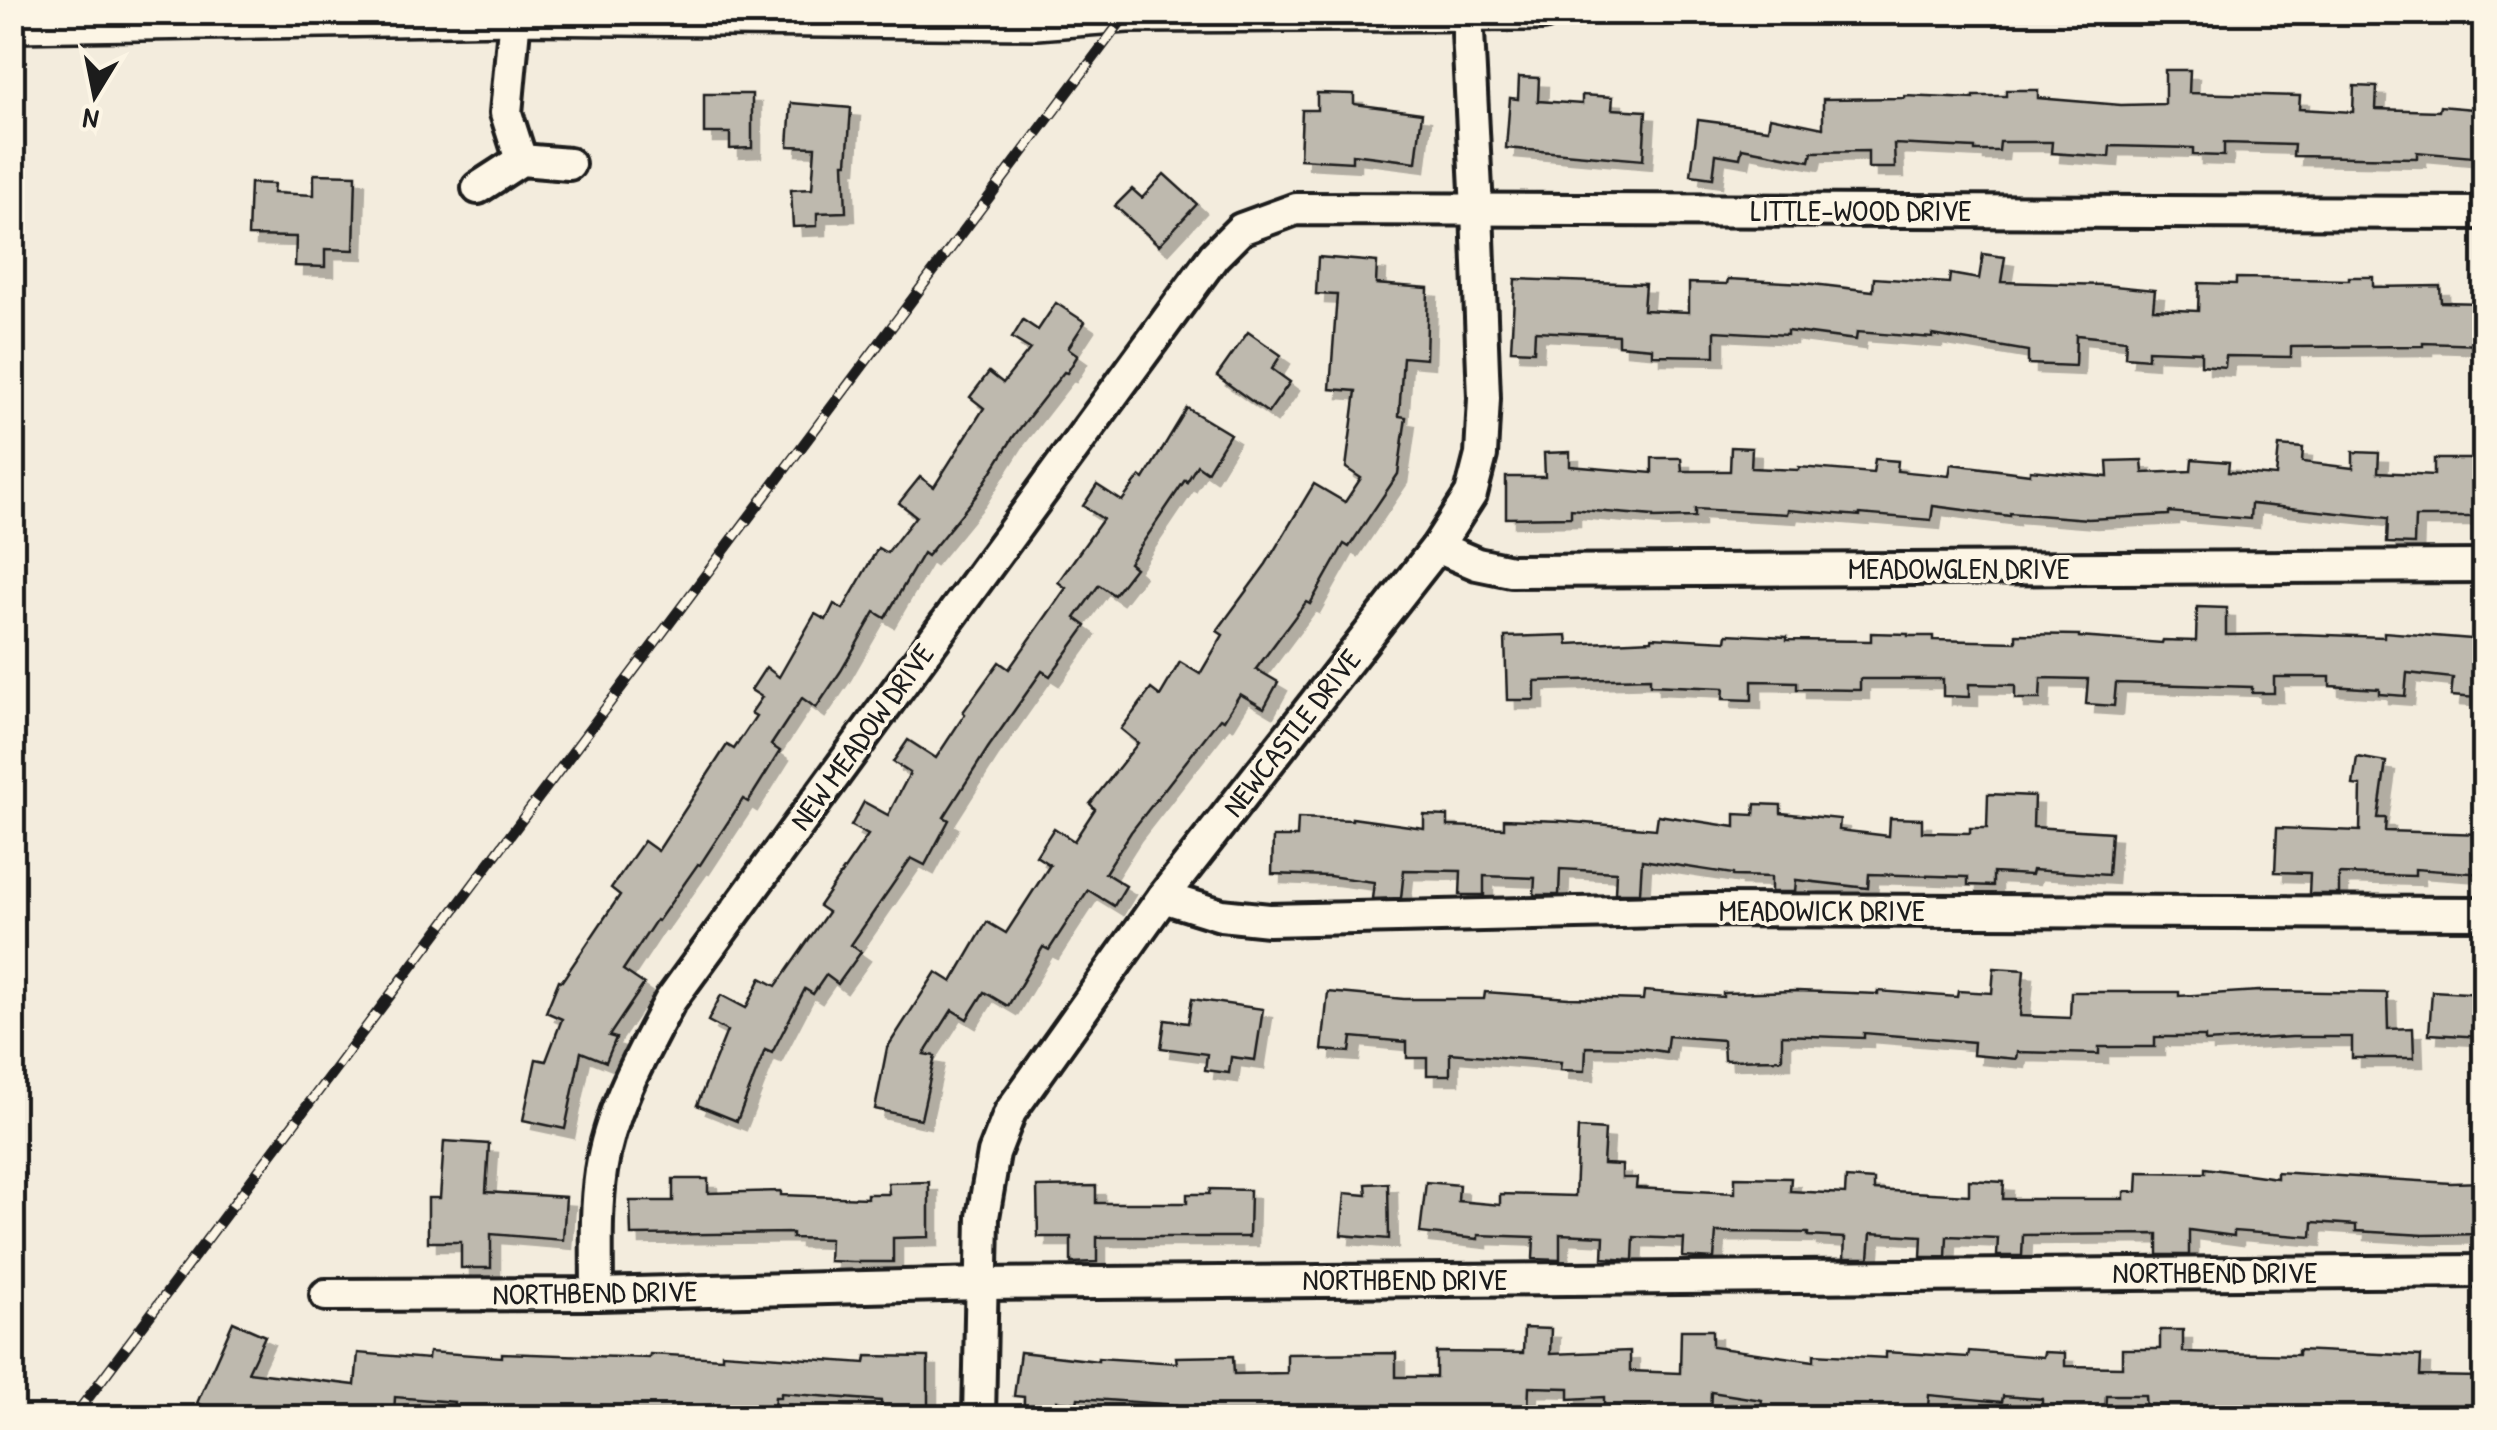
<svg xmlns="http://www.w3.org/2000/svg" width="2497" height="1430" viewBox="0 0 2497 1430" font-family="'Patrick Hand',sans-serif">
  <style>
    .building { fill: #beb9ae; stroke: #1c1c1c; stroke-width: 2.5; filter: url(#shadow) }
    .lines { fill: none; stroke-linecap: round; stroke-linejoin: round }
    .minor-casing { stroke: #1c1c1c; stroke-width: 38 }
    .tertiary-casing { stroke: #1c1c1c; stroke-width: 42 }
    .minor { stroke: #fcf5e5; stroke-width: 30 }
    .tertiary { stroke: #fcf5e5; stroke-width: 35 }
    .rail-casing { stroke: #1c1c1c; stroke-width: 11 }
    .rail { stroke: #fcf5e5; stroke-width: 8; stroke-dasharray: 22; stroke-linecap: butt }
    .labels { text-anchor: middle; stroke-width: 8; stroke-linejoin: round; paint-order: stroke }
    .street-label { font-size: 30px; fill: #1c1c1c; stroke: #fcf5e5 }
  </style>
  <defs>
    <filter id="shadow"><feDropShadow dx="9" dy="9" stdDeviation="0" flood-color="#0004"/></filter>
  </defs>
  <rect width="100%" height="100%" fill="#f3ecdd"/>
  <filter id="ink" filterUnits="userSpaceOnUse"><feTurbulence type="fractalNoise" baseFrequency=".01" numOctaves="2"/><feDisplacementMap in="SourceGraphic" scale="20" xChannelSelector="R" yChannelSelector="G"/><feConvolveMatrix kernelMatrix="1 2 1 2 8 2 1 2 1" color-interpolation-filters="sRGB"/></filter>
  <g filter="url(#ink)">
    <g class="building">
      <path d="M2165 70H2190L2189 93 2300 96 2299 109 2353 112 2354 86 2377 87 2376 109 2439 111 2440 106 2484 110V158L2417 152V158L2293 156 2294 145 2224 143V156L2193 155V148L2110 146 2109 157 2051 153 2052 142H2000L1999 151H1975V148L1894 144 1895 168H1868V151L1812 152 1810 161 1742 148 1740 158 1716 154 1713 178 1691 175 1698 120 1768 129 1770 117 1823 128V99L1905 98V96L1974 99V96H2006V90H2038V98L2121 105 2165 104Z"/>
      <path d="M1519 77 1539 78 1538 101 1582 104V95L1613 97 1612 109 1646 111 1643 160 1506 148 1510 98 1518 99Z"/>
      <path d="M1317 93 1354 94V104L1422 113 1416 162 1352 154V162L1300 159 1302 110H1317Z"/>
      <path d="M704 94H752V148L730 149V133H704Z"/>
      <path d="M791 103 851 108 847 163H844L846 212 817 213V226L793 227 791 190 812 189 815 147 788 146Z"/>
      <path d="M314 174 356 175 354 250 325 249V267L295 266 296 237 248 236 250 183 274 184 273 193 314 195Z"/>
      <path d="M1164 174 1197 204 1159 245 1115 206 1132 189 1142 198Z"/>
      <path d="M1983 254 2005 257 2001 282 2104 285 2155 290 2153 309 2198 311 2199 283 2236 284V278L2349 280V277H2373V287L2440 286 2441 302 2484 303V345L2423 343V346L2291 347V357L2226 356 2225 367 2201 365V352L2148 350V359L2125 357 2126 340 2076 335 2075 366 2028 364V351L1933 335V338L1857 332 1856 340 1787 331V335L1715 331V356L1652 355V348L1618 345V335L1535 331 1534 351 1511 350 1515 279 1645 284 1643 310 1689 312V283L1727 284 1728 279 1804 283 1873 291 1874 278 1949 283 1950 274 1979 279Z"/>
      <path d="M1318 257 1377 262 1376 284 1428 288 1426 359 1403 357 1399 416 1406 417 1398 474 1349 547 1344 544 1310 604 1306 602 1256 669 1278 682 1264 708 1240 694 1224 720 1220 718 1131 832 1105 873 1126 886 1114 906 1088 890 1049 950 1043 947 1008 1006 984 992 967 1019 952 1010 924 1054 935 1056 921 1119 875 1109 887 1048 936 972 952 982 987 922 1006 933 1050 865 1036 856 1054 828 1074 841 1095 809 1090 804 1138 743 1121 729 1151 689 1160 696 1180 662 1200 674 1223 635 1217 631 1266 564 1314 484 1345 502 1361 478 1346 468 1356 391 1330 389 1337 295 1316 294Z"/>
      <path d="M1056 303 1085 322 1068 348 1078 355 1067 373 1064 372 1014 436 976 496 927 556 923 553 885 618 875 612 841 671 816 708 802 698 771 745 780 751 748 802 743 799 700 865 698 864 658 921 656 920 623 970 644 984 609 1036 616 1038 606 1062 581 1052 565 1129 523 1120 536 1059 546 1061 562 1019 546 1012 559 980 562 981 620 895 611 888 644 841 658 851 727 745 734 749 756 716 751 713 762 697 751 690 766 667 779 677 815 614 826 620 834 604 843 609 878 548 887 553 916 516 899 503 920 477 934 487 984 408 970 397 989 372 1003 383 1030 349 1012 338 1023 320 1038 330Z"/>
      <path d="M1248 332 1281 355 1272 369 1290 382 1268 413 1217 376Z"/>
      <path d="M1187 408 1230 434 1207 472 1197 465 1187 482 1185 480 1129 563 1135 568 1114 595 1099 585 1075 618 1086 626 1050 676 1042 671 988 748 944 817 949 820 925 865 911 858 851 945 861 952 838 984 826 975 813 994 805 989 772 1053 765 1050 737 1121 697 1105 727 1031 708 1021 721 995 746 1008 761 978 776 986 828 912 819 906 868 835 851 826 864 802 888 815 910 773 893 762 908 740 936 758 965 714 963 712 999 662 1009 669 1066 588 1058 582 1103 519 1083 506 1097 485 1122 501 1140 476 1144 479Z"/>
      <path d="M2279 446 2303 448 2302 462 2353 468V452L2379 453 2378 472 2434 475V459H2484V517H2415L2414 544 2387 543 2388 518 2251 504 2250 519 2169 512V515L2088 519 2010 513V516L1933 506 1931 520 1860 514V516L1788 510 1787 514 1695 509V517L1653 518V516L1571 509V517L1506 518V477H1545L1544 453 1570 452V466L1652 473V458H1681L1682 471H1730L1731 447 1752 448 1751 468 1799 470V467L1873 473 1875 459 1898 461 1897 471 1949 476 1951 464 2030 474V470L2108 477 2107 461 2142 460 2143 473 2191 471 2192 459 2229 462 2228 472 2276 476Z"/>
      <path d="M2197 607 2226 608V635L2298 634 2384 637V632L2484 640V683H2479L2478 698 2451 696 2453 678 2407 673 2405 696 2379 694V689L2330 686V677H2274V693H2252V687L2116 683 2114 706 2086 704 2088 679 2041 678 2040 699H2015V685L1969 684V697L1943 696V679H1860V690L1797 689V682L1752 681V700L1723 699 1724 688 1650 685V678L1535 681V700H1507L1505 637 1567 635 1568 644 1652 640V637L1726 641 1727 634 1787 637V640L1871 641V633L1908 634V636H1933V640L2016 642V634L2079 635V637L2162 643 2163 640 2196 641Z"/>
      <path d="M2357 757 2386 762 2378 818H2386L2385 831 2484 834V874L2415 869V876L2339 874V894H2309L2310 873 2275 872 2277 828 2360 831 2361 786 2353 785Z"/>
      <path d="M1988 794 2034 796 2033 827 2111 832 2108 875 2032 870 2031 875 1993 873V886L1968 885V877L1869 874 1868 888 1796 880 1795 892H1771V877L1733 876V874L1642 860 1640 893H1615L1616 872 1560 869 1559 895H1534L1535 878 1484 876V895H1460L1461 871 1404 870 1401 898 1372 899 1374 882 1329 876 1272 874 1273 837H1297L1298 818 1352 820V818L1424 828V815L1448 816V826L1504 828V819L1561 821 1656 829 1658 815 1735 827V814L1754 815 1755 804 1781 805V813L1840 819 1839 830 1889 836 1890 818 1922 819V832L1970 833V828H1987Z"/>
      <path d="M1994 968 2024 970 2020 1016 2070 1018 2071 992H2179V996L2259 991 2387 993 2388 1029 2413 1028 2414 1058H2352V1037H2292L2205 1042V1037H2155V1047H2099V1054L2017 1052 2016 1059 1973 1055 1974 1042 1864 1033V1038L1782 1035V1059L1724 1060 1723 1040 1668 1036 1666 1052 1640 1048 1586 1047 1585 1071 1560 1070 1561 1062 1450 1053V1075H1427V1058H1407V1042L1352 1037 1350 1052 1322 1050 1328 992 1404 999H1484L1485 992 1569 998 1643 1000 1644 991 1723 997V993L1797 991 1878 994V991L1957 997 1958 991 1992 993Z"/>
      <path d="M2432 991 2484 994V1037L2429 1034Z"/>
      <path d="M1192 999 1263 1009 1255 1060 1231 1057 1229 1073 1205 1070 1207 1054 1161 1048 1165 1020 1188 1023Z"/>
      <path d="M1578 1128 1605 1130 1603 1164 1622 1165V1178H1637L1636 1188 1735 1193V1177L1791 1178 1790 1191 1845 1194 1846 1178 1874 1180V1190L1969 1195V1180L2004 1182 2003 1199H2124V1192H2137L2138 1172 2205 1173V1168L2277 1178V1172L2451 1183 2484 1182V1234L2424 1235 2356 1231V1225L2313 1222 2312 1237 2234 1231V1236L2189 1230V1255H2158V1234L2023 1235 2022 1256H1997L1998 1238 1947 1236 1946 1257H1921L1922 1236 1871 1233 1869 1258H1844L1845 1238 1808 1236V1233L1716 1232 1714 1259 1683 1257 1684 1239 1634 1237 1633 1260H1629L1603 1258 1604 1236 1560 1234V1260L1533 1259 1534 1237 1478 1235V1239L1420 1233 1426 1182 1459 1185 1458 1201 1500 1205V1194L1575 1196Z"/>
      <path d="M444 1141 489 1144 486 1192 566 1197 563 1240 491 1234V1268H461V1242H428V1198H440Z"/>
      <path d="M673 1179H708V1193L781 1191V1195L867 1198V1194H889L888 1183 929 1182V1237L893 1238V1262H853L829 1261 830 1239 792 1238V1233L631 1235 630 1201H673Z"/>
      <path d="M1388 1183 1389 1239 1341 1235 1345 1193 1367 1195 1366 1184Z"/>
      <path d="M1096 1186V1203H1187V1194H1209L1210 1189 1250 1190 1249 1237H1097V1262L1071 1263V1237H1038L1037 1187Z"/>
      <path d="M233 1322 265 1336 248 1372 355 1385 358 1353 428 1359 429 1352 502 1357V1353L649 1358 650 1354 722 1358V1353L865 1363 866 1356 928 1357V1413L881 1412V1401L781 1393V1397H775L773 1417 705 1411 704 1418 635 1414 634 1418 551 1413 488 1411V1414L453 1411 454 1402 395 1397 394 1414 344 1410 343 1418H230L197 1403Z"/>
      <path d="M1524 1328 1551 1329 1550 1354 1630 1351V1371L1680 1373 1681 1330H1712V1347L1814 1361V1354L1886 1358V1352L1968 1357 1969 1351 2043 1357 2044 1352 2065 1353V1366L2122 1367V1349H2160V1330H2183V1352L2298 1355V1350L2421 1356 2420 1376 2484 1377V1416L2407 1414V1418H2390L2305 1412 2304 1418H2273V1414L2146 1411 2145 1395H2106L2105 1418H2042V1399L2003 1396 2002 1402 1929 1395 1927 1418 1871 1416V1418H1811V1415L1761 1408 1762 1400 1711 1392 1710 1414 1646 1412V1409L1604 1410V1397L1569 1399V1388L1529 1387 1528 1412 1472 1411 1471 1418 1411 1416V1412L1316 1413V1418H1291V1414L1251 1413 1177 1414V1405L1078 1398 1077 1403 1057 1401V1418H1024V1397L1014 1396 1020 1352 1098 1361V1358L1177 1363 1176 1357 1233 1356 1234 1374 1287 1373V1354L1396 1353V1377H1436V1352L1523 1353Z"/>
    </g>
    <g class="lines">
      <g class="minor-casing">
        <g id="minor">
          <path d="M515 16 506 113 521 160"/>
          <path d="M478 188 521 160 569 164"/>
          <path d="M1437 547 1477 564 1511 571 2484 566"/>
          <path d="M1163 897 1221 915 1269 920 1705 910 2484 913"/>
          <path d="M597 1294C597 1254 595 1212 601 1171 610 1110 641 1056 670 1001L1214 256 1241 229 1296 209 2484 213"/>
          <path d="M326 1295 597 1294 981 1284 2484 1271"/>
          <path d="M979 1418 983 1217 994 1153 1010 1112 1163 897 1437 547 1471 494 1481 455 1484 398 1477 210 1467 12"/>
        </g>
      </g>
      <g class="tertiary-casing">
        <path id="tertiary" d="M12 24 515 16 1036 21 1127 14 1543 12"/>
      </g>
      <use href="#minor" class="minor"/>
      <use href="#tertiary" class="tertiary"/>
      <g class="rail-casing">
        <path id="rail" d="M73 1418 1128 12"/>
      </g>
      <use href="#rail" class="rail"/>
    </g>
  </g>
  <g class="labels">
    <g class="street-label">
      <text x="1861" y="221">LITTLE-WOOD DRIVE</text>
      <text x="1959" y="579">MEADOWGLEN DRIVE</text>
      <text transform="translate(1292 733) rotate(-52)" y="10">NEWCASTLE DRIVE</text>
      <text transform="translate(862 737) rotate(-54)" y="10">NEW MEADOW DRIVE</text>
      <text x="1822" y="921">MEADOWICK DRIVE</text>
      <text x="2215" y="1283">NORTHBEND DRIVE</text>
      <text x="1405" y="1290">NORTHBEND DRIVE</text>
      <text transform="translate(595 1293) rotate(-1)" y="10">NORTHBEND DRIVE</text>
    </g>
  </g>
  <rect width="2497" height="1430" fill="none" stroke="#fcf5e5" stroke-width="50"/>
  <rect x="25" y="25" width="2447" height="1380" fill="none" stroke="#1c1c1c" stroke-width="4" filter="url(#ink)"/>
  <g transform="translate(95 95) rotate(190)" stroke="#fcf5e5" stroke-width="8" paint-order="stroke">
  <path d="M0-8L18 38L0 25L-18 38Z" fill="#1c1c1c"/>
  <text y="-15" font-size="28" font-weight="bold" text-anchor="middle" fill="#1c1c1c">N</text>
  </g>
</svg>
